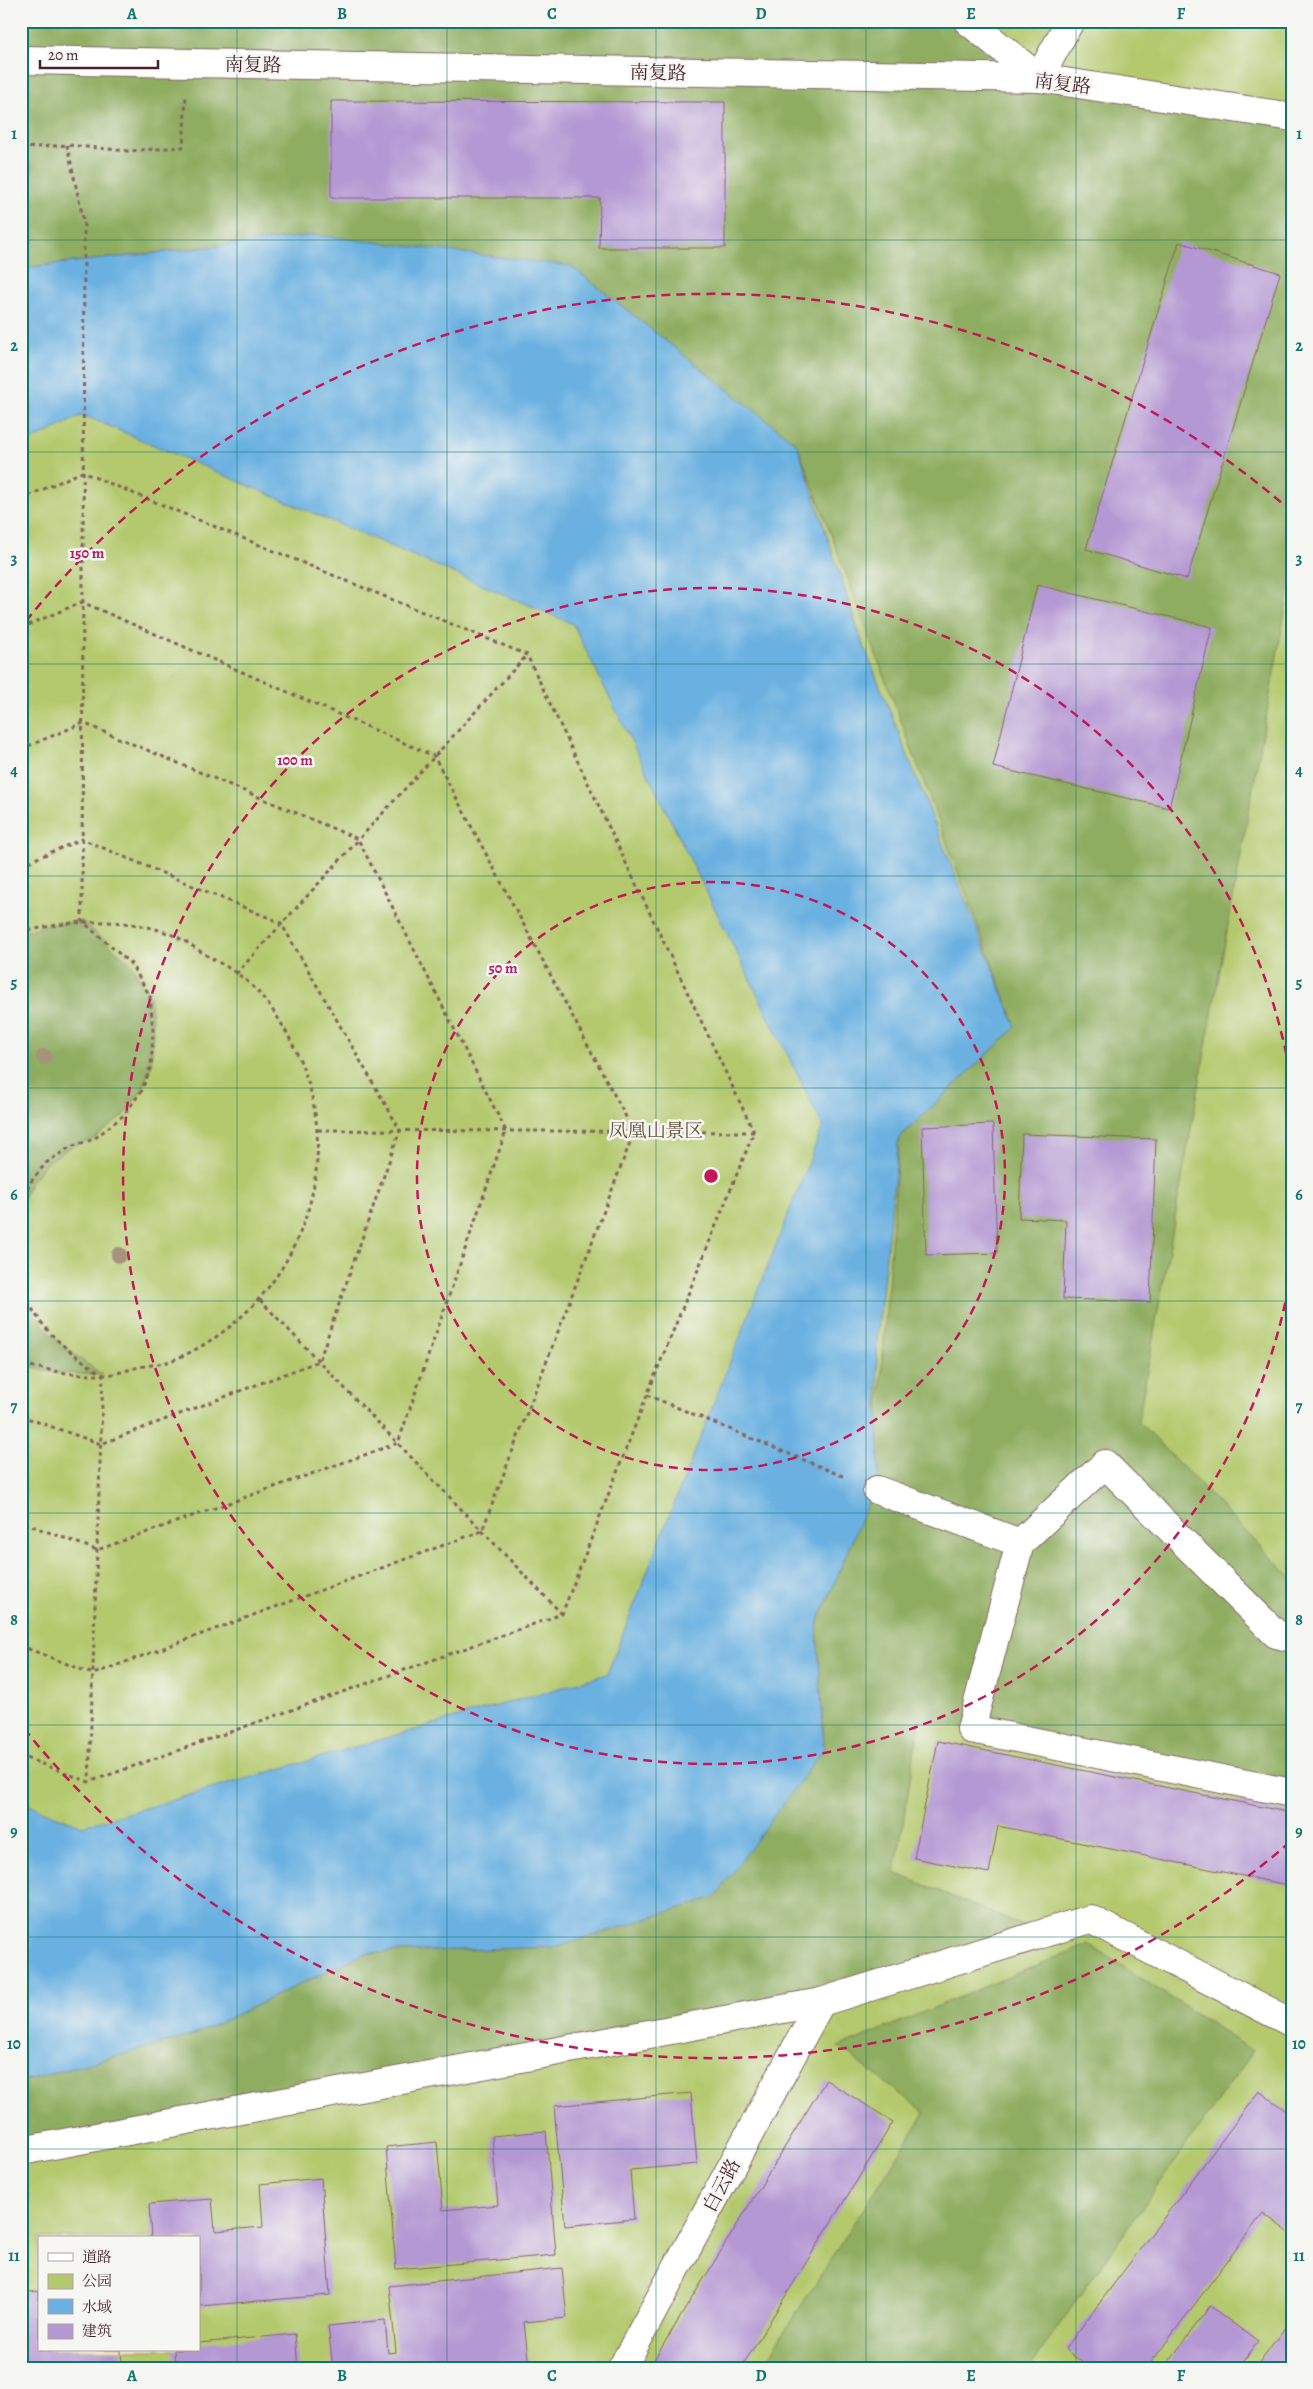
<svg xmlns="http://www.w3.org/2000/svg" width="1313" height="2389" viewBox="0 0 1313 2389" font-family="Alegreya,'Noto Serif SC',serif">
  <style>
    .green { fill: #b4c96d; stroke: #7f744c; fill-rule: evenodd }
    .forest { fill: #8fad60; stroke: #6c6646 }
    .water { fill: #6ab1e1; stroke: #5a6886 }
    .building { fill: #b498d3 }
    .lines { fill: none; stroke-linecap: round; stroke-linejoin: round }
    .minor-casing { stroke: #846361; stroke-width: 30 }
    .path { stroke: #846361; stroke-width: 3; stroke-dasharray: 4 4; stroke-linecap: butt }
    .minor { stroke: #fff; stroke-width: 28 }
    .tree { fill: #a6937b }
    .grid { fill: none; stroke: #0f766e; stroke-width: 1; stroke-opacity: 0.55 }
    .ring { fill: none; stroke: #c2185b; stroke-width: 2.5; stroke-dasharray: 9 6 }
    .labels { text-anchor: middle; stroke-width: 5; stroke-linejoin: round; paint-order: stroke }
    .street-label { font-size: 19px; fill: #4a1f2b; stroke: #f6f6f2 }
    .park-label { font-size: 19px; fill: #6a523f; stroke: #f6f6f2 }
    .centre { fill: #c2185b; stroke: #f6f6f2; stroke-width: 2.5 }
    .ring-label { font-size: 15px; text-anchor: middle; font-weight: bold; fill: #c2185b; stroke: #f6f6f2; stroke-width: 5; stroke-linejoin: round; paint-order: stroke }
    .neatline { fill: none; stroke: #0f766e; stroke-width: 2 }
    .grid-label { font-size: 16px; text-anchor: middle; font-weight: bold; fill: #0f766e }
  </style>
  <rect width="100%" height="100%" fill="#f6f6f2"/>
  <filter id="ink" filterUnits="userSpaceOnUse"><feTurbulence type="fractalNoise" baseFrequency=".02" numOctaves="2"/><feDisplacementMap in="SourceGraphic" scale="10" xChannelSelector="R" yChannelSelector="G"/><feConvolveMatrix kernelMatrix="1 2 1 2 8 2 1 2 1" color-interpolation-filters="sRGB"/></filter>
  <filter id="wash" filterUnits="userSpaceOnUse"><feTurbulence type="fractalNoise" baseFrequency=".0096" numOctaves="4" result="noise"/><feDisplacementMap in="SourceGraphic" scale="20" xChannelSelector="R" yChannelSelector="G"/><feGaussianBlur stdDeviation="1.12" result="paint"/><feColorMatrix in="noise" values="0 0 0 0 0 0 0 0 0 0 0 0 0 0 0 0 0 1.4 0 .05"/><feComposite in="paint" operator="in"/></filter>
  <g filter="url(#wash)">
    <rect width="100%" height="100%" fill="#efe2c5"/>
    <path class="green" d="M21 21H1292V2368H21ZM39 2238H199V2350H39Z"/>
    <g class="forest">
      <path d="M21 21H968L1039 78 1292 117V573L1138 1421 1292 1579V1793L920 1719 895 1873 1042 1934 821 2002 21 2151V2082L194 2035 365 1953 558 1947 824 1748 817 1625 873 1488 899 1138 1016 1027 797 444 316 235 21 268Z"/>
      <path d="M82 921 131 964 150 996 153 1031 151 1066 142 1090 124 1115 94 1139 70 1147 46 1163 30 1183 21 1204V933L46 925Z"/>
      <path d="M21 1287C41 1332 64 1348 103 1375L57 1373 21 1364Z"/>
      <path d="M1088 1944 1253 2051 1029 2368H761L925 2113 839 2047Z"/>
    </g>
    <path class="water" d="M316 235 571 266 797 444 860 636 1016 1027 899 1138 877 1339 879 1475 817 1625 824 1748 715 1897 558 1947 365 1953 194 2035 21 2082V1802L83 1826 607 1674 823 1126 573 624 83 415 21 446V268Z"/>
    <g id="blocks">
      <g class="building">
        <path d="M331 101 725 102V248H599L600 198H331Z"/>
        <path d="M1179 242 1280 273 1187 579 1086 549Z"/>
        <path d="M1037 585 1212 627 1169 808 993 767Z"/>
        <path d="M993 1124 997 1253 926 1255 922 1127Z"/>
        <path d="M1022 1134 1156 1139 1150 1302 1063 1299 1066 1220 1019 1218Z"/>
        <path d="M938 1741 1292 1813V1886L998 1826 989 1873 914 1858Z"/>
        <path d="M826 2080 893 2122 741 2368H649Z"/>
        <path d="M1259 2091 1292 2115V2235L1263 2213 1147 2368H1089L1065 2349Z"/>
        <path d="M691 2093 697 2164 630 2170 634 2219 565 2226 554 2106Z"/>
        <path d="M546 2131 556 2255 396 2269 386 2147 437 2142 443 2210 498 2205 492 2136Z"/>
        <path d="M321 2178 330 2295 199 2306V2238H151L149 2204 212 2199 215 2231 263 2227 260 2184Z"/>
        <path d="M562 2268 567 2318 524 2322 529 2368H333L328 2326 385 2320 388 2353 396 2352 389 2286Z"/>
        <path d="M39 2291V2350H121L122 2368H21V2293Z"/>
        <path d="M1210 2306 1258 2342 1238 2368H1164Z"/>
        <path d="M1292 2318V2368H1255Z"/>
        <path d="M295 2334 298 2368H175L174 2350H199V2343Z"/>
      </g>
    </g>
  </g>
  <g filter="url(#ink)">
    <use href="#blocks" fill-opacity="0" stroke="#846361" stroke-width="1"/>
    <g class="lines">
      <g class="minor-casing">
        <g id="minor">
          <path d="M968 21 1039 78 1070 21"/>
          <path d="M21 60 1039 78 1292 117"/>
          <path d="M877 1490 1020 1543 971 1729 1292 1793"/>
          <path d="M1020 1543 1105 1464 1276 1634 1292 1638"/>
          <path d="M21 2151 821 2002 1090 1919 1292 2023"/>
          <path d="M622 2368 821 2002"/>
        </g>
      </g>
      <g class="path">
        <path d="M21 148 67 145 128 151 183 147 186 96"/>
        <path d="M21 499 82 472 527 655 754 1132 647 1395 562 1614 89 1782 21 1756"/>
        <path d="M21 628 82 602 434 756 634 1132 482 1531 93 1674 21 1646"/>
        <path d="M21 749 83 723 358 839 506 1131 398 1443 97 1550 21 1522"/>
        <path d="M21 865 82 839 281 923 400 1130 319 1361 101 1444 21 1416"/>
        <path d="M21 933C67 919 133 916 177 937 187 942 197 949 206 955 218 962 232 969 243 978 271 1000 291 1037 304 1070 346 1184 286 1314 173 1360 163 1364 150 1365 139 1367 127 1370 114 1375 102 1375 74 1376 48 1370 21 1364"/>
        <path d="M236 974 527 655"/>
        <path d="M318 1130 754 1132"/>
        <path d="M21 1204 30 1183 46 1163 70 1147 94 1139 124 1115 142 1090 151 1066 153 1031 150 996 131 964 82 921 84 223 67 145"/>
        <path d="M21 1287C41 1332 64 1348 103 1375L89 1782"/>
        <path d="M260 1300 562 1614"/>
        <path d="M647 1395 845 1477"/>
      </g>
      <use href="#minor" class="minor"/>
    </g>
    <g class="tree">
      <circle cx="44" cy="1057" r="8"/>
      <circle cx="119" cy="1255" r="8"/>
    </g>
  </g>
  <path class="grid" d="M237 21V2368M447 21V2368M656 21V2368M866 21V2368M1076 21V2368M21 240H1292M21 452H1292M21 664H1292M21 876H1292M21 1088H1292M21 1301H1292M21 1513H1292M21 1725H1292M21 1937H1292M21 2149H1292"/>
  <g class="ring">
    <circle cx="711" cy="1176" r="294"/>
    <path d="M1291 1273A588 588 0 1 1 1291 1079"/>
    <path d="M1290 1842A882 882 0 0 1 26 1731M26 621A882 882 0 0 1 1290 510"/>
  </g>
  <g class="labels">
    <g class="street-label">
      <text transform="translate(253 64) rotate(1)" y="7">南复路</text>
      <text transform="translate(658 72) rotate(1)" y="7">南复路</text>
      <text transform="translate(1063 83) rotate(7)" y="7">南复路</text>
      <text transform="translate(721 2185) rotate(-62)" y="7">白云路</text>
    </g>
    <g class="park-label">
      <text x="656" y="1137">凤凰山景区</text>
    </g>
  </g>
  <circle cx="711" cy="1176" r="8" class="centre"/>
  <g class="ring-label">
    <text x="87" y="558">150 m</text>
    <text x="295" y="765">100 m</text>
    <text x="503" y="973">50 m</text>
  </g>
  <rect width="1313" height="2389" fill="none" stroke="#f6f6f2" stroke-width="55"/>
  <rect x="38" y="2236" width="162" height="115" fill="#f6f6f2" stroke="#b1a0a2"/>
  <rect x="48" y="2253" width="25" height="8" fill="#ffffff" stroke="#b1a0a2"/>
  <text x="82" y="2262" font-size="15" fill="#4a1f2b">道路</text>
  <rect x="48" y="2274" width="25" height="15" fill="#b4c96d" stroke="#b1a0a2"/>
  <text x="82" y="2286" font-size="15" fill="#4a1f2b">公园</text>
  <rect x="48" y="2299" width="25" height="15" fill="#6ab1e1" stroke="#b1a0a2"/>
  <text x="82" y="2312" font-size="15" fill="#4a1f2b">水域</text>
  <rect x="48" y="2324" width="25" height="15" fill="#b498d3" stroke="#b1a0a2"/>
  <text x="82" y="2336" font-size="15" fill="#4a1f2b">建筑</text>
  <path d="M40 60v8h118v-8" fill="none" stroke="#4a1f2b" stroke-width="2.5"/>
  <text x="48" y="60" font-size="15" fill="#4a1f2b" stroke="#f6f6f2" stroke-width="4" paint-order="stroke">20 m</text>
  <rect x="28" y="28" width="1258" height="2334" class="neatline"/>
  <g class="grid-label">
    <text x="132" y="19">A</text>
    <text x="342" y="19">B</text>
    <text x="552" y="19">C</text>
    <text x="761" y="19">D</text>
    <text x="971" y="19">E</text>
    <text x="1181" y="19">F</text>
    <text x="14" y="139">1</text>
    <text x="1299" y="139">1</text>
    <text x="14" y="351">2</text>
    <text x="1299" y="351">2</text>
    <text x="14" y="564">3</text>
    <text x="1299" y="564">3</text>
    <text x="14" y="776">4</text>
    <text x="1299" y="776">4</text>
    <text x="14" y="988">5</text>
    <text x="1299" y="988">5</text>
    <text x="14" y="1200">6</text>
    <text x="1299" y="1200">6</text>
    <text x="14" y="1412">7</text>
    <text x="1299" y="1412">7</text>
    <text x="14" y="1625">8</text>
    <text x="1299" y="1625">8</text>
    <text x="14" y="1837">9</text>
    <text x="1299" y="1837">9</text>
    <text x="14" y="2049">10</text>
    <text x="1299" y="2049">10</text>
    <text x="14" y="2261">11</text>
    <text x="1299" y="2261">11</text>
    <text x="132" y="2381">A</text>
    <text x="342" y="2381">B</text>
    <text x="552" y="2381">C</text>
    <text x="761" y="2381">D</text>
    <text x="971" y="2381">E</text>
    <text x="1181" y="2381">F</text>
  </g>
</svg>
